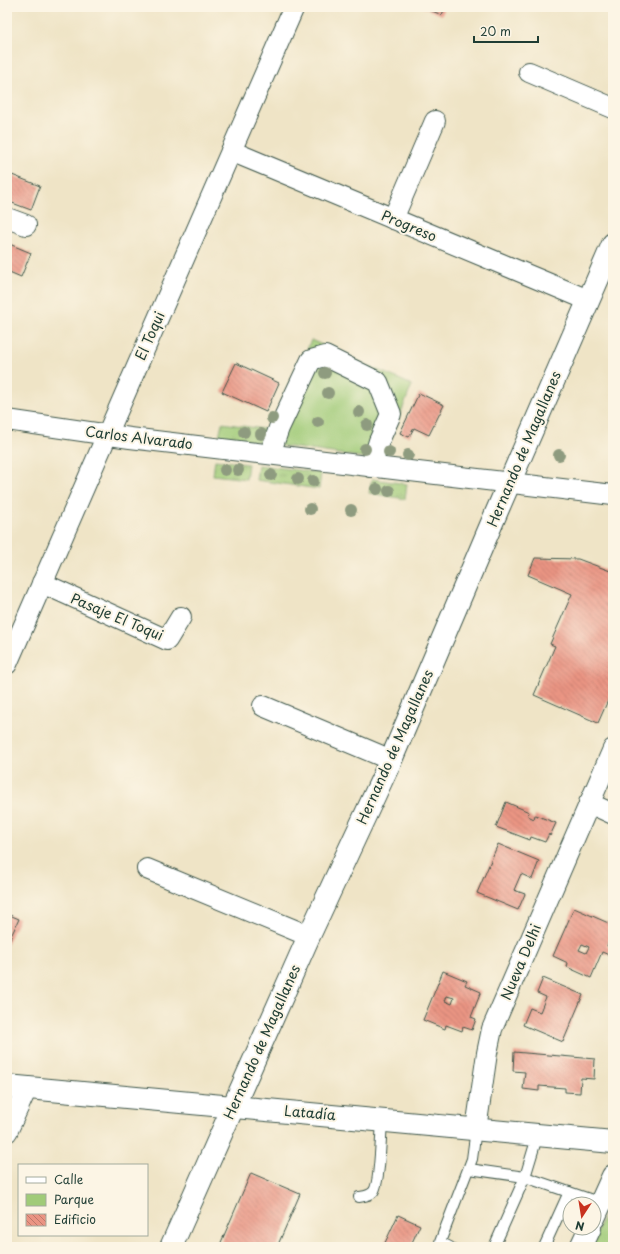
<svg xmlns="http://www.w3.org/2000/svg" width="620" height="1254" viewBox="0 0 620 1254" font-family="'Playpen Sans',sans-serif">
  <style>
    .grass { fill: url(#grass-tufts); stroke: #608456 }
    .park { fill: #a0cb78; stroke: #608456 }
    .building { fill: url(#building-back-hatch); fill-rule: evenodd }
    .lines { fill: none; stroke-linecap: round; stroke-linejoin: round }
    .lane-casing { stroke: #3e564a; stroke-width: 12 }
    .street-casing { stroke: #3e564a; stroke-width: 22 }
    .secondary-casing { stroke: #3e564a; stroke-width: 24 }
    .primary-casing { stroke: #3e564a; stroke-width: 24 }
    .lane { stroke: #fff; stroke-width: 10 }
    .street { stroke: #fff; stroke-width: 20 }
    .secondary { stroke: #fff; stroke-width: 22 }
    .primary { stroke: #fff; stroke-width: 22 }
    .tree { fill: #8e9b7f }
    .labels { text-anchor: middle; stroke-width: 4; stroke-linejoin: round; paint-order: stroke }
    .street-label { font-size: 14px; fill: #1f3d34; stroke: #fcf5e5 }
  </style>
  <defs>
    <pattern id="grass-tufts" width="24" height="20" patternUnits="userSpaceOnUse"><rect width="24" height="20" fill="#a0cb78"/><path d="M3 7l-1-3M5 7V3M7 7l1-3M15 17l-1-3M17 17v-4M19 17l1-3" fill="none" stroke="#82a663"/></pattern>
    <pattern id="building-back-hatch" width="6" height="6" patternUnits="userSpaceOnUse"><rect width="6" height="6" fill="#ea9483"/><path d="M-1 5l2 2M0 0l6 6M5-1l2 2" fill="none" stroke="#bd7a6c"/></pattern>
  </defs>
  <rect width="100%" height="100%" fill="#fcf5e5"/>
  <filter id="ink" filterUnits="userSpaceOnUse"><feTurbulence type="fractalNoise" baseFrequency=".025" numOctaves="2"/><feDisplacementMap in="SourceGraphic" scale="8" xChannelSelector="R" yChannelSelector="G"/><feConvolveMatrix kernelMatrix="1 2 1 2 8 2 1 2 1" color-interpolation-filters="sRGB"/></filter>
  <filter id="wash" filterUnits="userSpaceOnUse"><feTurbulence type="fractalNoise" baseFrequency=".012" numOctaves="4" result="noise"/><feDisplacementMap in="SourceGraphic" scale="16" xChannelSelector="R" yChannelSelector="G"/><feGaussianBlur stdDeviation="0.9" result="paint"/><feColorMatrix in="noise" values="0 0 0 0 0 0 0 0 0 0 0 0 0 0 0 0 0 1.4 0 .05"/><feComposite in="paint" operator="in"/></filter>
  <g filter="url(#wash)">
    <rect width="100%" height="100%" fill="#efe4c6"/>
    <g class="grass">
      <path d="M222 423 270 430 267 443 219 436Z"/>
      <path d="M215 460 248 464 246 479 213 475Z"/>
      <path d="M258 465 321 473 319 489 256 480Z"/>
      <path d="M372 479 407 484 405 499 369 493Z"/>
    </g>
    <g class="park">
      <path d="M311 340 412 385 382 460 269 444Z"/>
      <path d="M613 1195V1235L607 1247H590Z"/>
    </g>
    <g id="blocks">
      <g class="building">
        <path d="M422 7H445L442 15Z"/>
        <path d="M7 173 40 186 31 210 7 201Z"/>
        <path d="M7 243 31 253 21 277 7 271Z"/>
        <path d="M236 363 279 383 266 412 222 392Z"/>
        <path d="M419 393 444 405 429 435 414 428 409 437 400 433Z"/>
        <path d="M535 558 578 559 613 572V689L598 723 534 695 555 646 550 644 572 594 528 575Z"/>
        <path d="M506 802 529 812 528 816 534 819 535 815 556 823 550 836 549 834 545 842 531 837 530 840 496 827Z"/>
        <path d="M498 844 539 861 532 879 521 874 514 890 525 894 518 910 477 893Z"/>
        <path d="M574 908 613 925V932L607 946 612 948 609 955 602 952 591 978 567 967 568 963 553 956ZM582 944 589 947 586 953 579 950Z"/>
        <path d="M7 914 19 919 7 945Z"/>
        <path d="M443 971 467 981 465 985 481 992 471 1017 476 1019 472 1030 463 1027 462 1031 446 1025 445 1029 423 1020ZM447 996 454 998 452 1004 445 1001Z"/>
        <path d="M543 978 583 995 563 1042 523 1025 530 1008 540 1012 546 997 537 993Z"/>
        <path d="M514 1052 595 1059 594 1079 581 1078 580 1093 565 1092V1088L539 1086V1091L523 1089 525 1072 513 1071Z"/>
        <path d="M251 1173 300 1194 277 1247H219Z"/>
        <path d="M398 1215 420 1225 410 1247H383Z"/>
      </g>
    </g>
  </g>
  <g filter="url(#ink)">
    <use href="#blocks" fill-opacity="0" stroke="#3e564a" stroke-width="1"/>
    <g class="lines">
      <g class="lane-casing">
        <g id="lane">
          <path d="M469 1169 525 1177 601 1203"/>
          <path d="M359 1197C365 1196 369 1196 373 1192 380 1185 381 1133 382 1120"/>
          <path d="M450 1247 440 1242 472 1159 476 1129"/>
          <path d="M494 1247 525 1177 538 1134"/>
          <path d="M544 1247 569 1192"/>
        </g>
      </g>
      <g class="street-casing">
        <g id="street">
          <path d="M529 72 613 108"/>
          <path d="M231 151 588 300"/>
          <path d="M7 218 26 225"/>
          <path d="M393 219 435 121"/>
          <path d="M7 420 130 438 613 495"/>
          <path d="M270 454 279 428 311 360 325 356 378 382 391 414 379 441 371 467"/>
          <path d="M42 583 167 640 181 617"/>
          <path d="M7 664 294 7"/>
          <path d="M263 706 391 760"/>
          <path d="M589 803 613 814"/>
          <path d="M147 869 309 936"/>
          <path d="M476 1129 487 1053 492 1029 613 749"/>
          <path d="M7 1132 27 1088"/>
        </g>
      </g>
      <g class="secondary-casing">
        <g id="secondary">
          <path d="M7 1086 613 1142"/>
          <path d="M171 1247 309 936 391 760 497 511 613 244"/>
        </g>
      </g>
      <g class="primary-casing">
        <g id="primary">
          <path d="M594 1218 613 1176"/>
          <path d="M581 1247 590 1228"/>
        </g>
      </g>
      <use href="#lane" class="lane"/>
      <use href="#street" class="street"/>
      <use href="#secondary" class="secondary"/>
      <use href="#primary" class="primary"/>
    </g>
    <g class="tree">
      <circle cx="325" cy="373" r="6"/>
      <circle cx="328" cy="393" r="6"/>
      <circle cx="359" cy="412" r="6"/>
      <circle cx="272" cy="418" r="6"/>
      <circle cx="318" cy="422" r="6"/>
      <circle cx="367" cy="425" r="6"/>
      <circle cx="244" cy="432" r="6"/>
      <circle cx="261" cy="434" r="6"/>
      <circle cx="365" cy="449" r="6"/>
      <circle cx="389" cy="452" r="6"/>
      <circle cx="408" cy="455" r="6"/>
      <circle cx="559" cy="455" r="6"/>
      <circle cx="225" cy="470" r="6"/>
      <circle cx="238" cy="470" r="6"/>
      <circle cx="271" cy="475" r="6"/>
      <circle cx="298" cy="479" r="6"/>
      <circle cx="313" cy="481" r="6"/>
      <circle cx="377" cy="489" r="6"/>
      <circle cx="389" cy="491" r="6"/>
      <circle cx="310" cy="509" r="6"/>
      <circle cx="351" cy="510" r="6"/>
    </g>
  </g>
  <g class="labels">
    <g class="street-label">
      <text transform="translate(409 226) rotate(23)" y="5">Progreso</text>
      <text transform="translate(150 336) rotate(-66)" y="5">El Toqui</text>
      <text transform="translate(139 438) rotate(7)" y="5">Carlos Alvarado</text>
      <text transform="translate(524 449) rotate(-67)" y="5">Hernando de Magallanes</text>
      <text transform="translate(117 617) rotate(23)" y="5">Pasaje El Toqui</text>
      <text transform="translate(395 747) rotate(-66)" y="5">Hernando de Magallanes</text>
      <text transform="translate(521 962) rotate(-67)" y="5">Nueva Delhi</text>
      <text transform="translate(262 1042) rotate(-66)" y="5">Hernando de Magallanes</text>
      <text transform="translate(310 1113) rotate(5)" y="5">Latadía</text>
    </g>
  </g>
  <rect width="620" height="1254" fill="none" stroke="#fcf5e5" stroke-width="24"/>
  <rect x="18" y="1164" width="130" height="72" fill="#fcf5e5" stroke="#a4ab9e"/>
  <rect x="26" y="1177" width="20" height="6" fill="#ffffff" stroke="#a4ab9e"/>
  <text x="54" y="1184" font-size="12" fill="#1f3d34">Calle</text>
  <rect x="26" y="1194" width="20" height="12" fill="#a0cb78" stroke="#a4ab9e"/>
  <text x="54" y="1204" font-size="12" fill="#1f3d34">Parque</text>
  <rect x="26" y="1214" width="20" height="12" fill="url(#building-back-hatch)" stroke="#a4ab9e"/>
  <text x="54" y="1224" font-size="12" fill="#1f3d34">Edificio</text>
  <g transform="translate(582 1216) rotate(192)"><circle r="19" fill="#fcf5e5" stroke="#a4ab9e"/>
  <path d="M0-3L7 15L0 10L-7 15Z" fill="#c8321e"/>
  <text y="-6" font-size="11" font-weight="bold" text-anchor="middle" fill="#1f3d34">N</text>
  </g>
  <path d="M474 36v6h64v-6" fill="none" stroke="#1f3d34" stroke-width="2"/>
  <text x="480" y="36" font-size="12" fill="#1f3d34" stroke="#fcf5e5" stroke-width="3" paint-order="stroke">20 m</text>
</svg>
